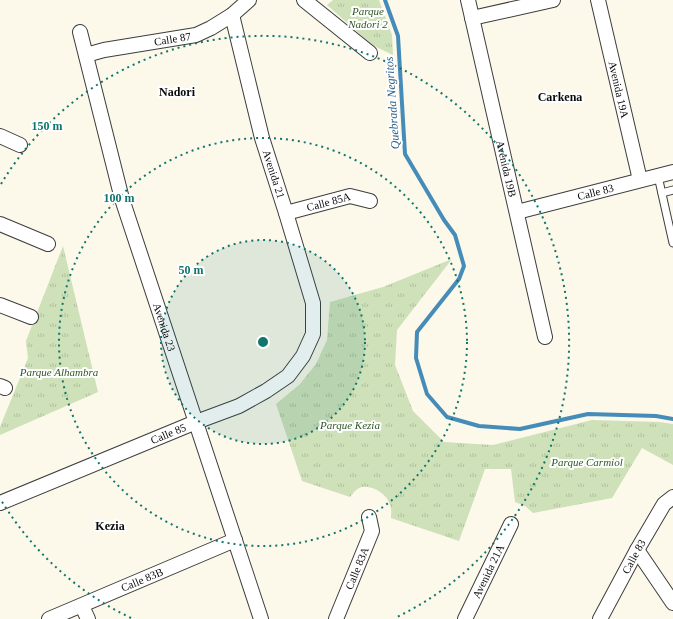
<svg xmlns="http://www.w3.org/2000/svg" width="673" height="619" viewBox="0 0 673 619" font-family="'Times New Roman',serif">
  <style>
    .park { fill: url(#park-tufts) }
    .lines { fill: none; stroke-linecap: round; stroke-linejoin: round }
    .stream { stroke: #468cb9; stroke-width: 4 }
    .service-casing { stroke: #3d3d3d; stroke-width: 9 }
    .minor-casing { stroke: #3d3d3d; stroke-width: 16 }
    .service { stroke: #fff; stroke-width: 7 }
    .minor { stroke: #fff; stroke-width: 14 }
    .ring { fill: none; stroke: #0f766e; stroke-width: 2; stroke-dasharray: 2 4 }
    .labels { text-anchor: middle; stroke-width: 4; stroke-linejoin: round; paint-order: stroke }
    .park-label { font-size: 11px; font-style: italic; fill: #2f5724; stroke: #fff }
    .street-label { font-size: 11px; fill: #0a0a0a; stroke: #fff }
    .neighbourhood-label { font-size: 12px; font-weight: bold; fill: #0a0a0a; stroke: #fff }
    .water-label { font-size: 12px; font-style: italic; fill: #265e89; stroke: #fff }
    .centre { fill: #0f766e; stroke: #fff; stroke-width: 2 }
    .ring-label { font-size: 12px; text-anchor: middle; font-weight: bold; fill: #0f766e; stroke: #fff; stroke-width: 4; stroke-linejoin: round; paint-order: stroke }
  </style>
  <defs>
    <pattern id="park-tufts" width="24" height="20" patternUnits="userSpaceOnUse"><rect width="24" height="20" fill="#cee1b9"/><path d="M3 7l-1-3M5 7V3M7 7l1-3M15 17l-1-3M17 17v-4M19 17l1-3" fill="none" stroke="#b0c09e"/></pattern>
  </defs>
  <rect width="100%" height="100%" fill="#fcf8ea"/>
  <g class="park">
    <path d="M333 0H379L392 35 393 55 372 45 327 5Z"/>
    <path d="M63 246 98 392 0 435V427L28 358 26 341Z"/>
    <path d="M452 259 397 330 395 365 413 411 444 442 493 445 592 420 659 422 673 424V465L642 448 612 498 533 513 525 506 515 502 511 469H485L459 541 391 518C391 514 392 509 390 505 388 495 373 485 362 487 357 488 353 493 350 497L302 481 276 404 300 384 316 364 327 340 330 302 383 287Z"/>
  </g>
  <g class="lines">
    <path class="stream" d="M385 0 398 36 405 154 444 220 455 235 464 266 459 279 417 332 416 358 427 394 447 417 479 426 520 429 588 414 656 416 673 419"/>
    <g class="service-casing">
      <g id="service">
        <path d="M658 176 673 243"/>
        <path d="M662 193 673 190"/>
      </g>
    </g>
    <g class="minor-casing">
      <g id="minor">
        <path d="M304 0 370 53"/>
        <path id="s1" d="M468 0 545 337"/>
        <path id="s2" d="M598 0 640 180"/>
        <path d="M472 18 553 0"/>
        <path id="s3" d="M80 32 122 199 261 619"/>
        <path id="s4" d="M86 55 104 50 196 35 211 28 232 15 249 0"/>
        <path d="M0 136 20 145"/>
        <path id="s5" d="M517 212 673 172"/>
        <path id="s6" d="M286 213 350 196 370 201"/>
        <path d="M0 224 48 244"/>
        <path d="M0 305 31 317"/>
        <path d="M0 386 5 388"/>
        <path id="s7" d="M0 503 196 422 239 406 266 391 288 376 303 356 313 334V303L286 213 262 138 232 15"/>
        <path d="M637 550 673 603"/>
        <path d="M82 606 88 619"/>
        <path id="s8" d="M49 619 235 540"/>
        <path id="s9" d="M336 619 372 531 369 517"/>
        <path id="s10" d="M465 619 511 524"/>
        <path id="s11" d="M600 619 637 550 664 504 673 497"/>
      </g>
    </g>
    <use href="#service" class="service"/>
    <use href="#minor" class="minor"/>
  </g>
  <circle cx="263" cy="342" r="102" fill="#0f766e" fill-opacity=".12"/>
  <g class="ring">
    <circle cx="263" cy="342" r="102"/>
    <circle cx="263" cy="342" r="204"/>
    <path d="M131 618A306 306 0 0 1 1 500M1 184A306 306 0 1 1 395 618"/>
  </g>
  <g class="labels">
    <g class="park-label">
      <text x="368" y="15">Parque<tspan x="368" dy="13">Nadori 2</tspan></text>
      <text x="59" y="376">Parque Alhambra</text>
      <text x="350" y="429">Parque Kezia</text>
      <text x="587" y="466">Parque Carmiol</text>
    </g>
    <g class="street-label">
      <text dy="4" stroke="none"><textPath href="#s4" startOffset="88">Calle 87</textPath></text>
      <text dy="4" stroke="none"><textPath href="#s2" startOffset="92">Avenida 19A</textPath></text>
      <text dy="4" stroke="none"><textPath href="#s1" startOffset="173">Avenida 19B</textPath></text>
      <text transform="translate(274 174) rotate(72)" y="4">Avenida 21</text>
      <text dy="4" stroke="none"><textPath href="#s5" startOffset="81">Calle 83</textPath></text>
      <text dy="4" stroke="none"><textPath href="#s6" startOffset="44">Calle 85A</textPath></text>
      <text dy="4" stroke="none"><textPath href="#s3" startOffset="307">Avenida 23</textPath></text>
      <text dy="4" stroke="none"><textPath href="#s7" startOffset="182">Calle 85</textPath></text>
      <text dy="4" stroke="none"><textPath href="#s11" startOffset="71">Calle 83</textPath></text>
      <text dy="4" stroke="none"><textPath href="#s9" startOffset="55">Calle 83A</textPath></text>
      <text dy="4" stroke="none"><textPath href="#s10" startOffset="53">Avenida 21A</textPath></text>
      <text dy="4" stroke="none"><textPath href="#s8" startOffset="101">Calle 83B</textPath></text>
    </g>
    <g class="neighbourhood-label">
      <text x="177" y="96">Nadori</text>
      <text x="560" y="101">Carkena</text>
      <text x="110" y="530">Kezia</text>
    </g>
    <g class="water-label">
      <text transform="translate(392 103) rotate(-94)" y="4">Quebrada Negritos</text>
    </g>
  </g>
  <circle cx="263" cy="342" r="6" class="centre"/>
  <g class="ring-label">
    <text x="47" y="130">150 m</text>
    <text x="119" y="202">100 m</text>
    <text x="191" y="274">50 m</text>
  </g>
</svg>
